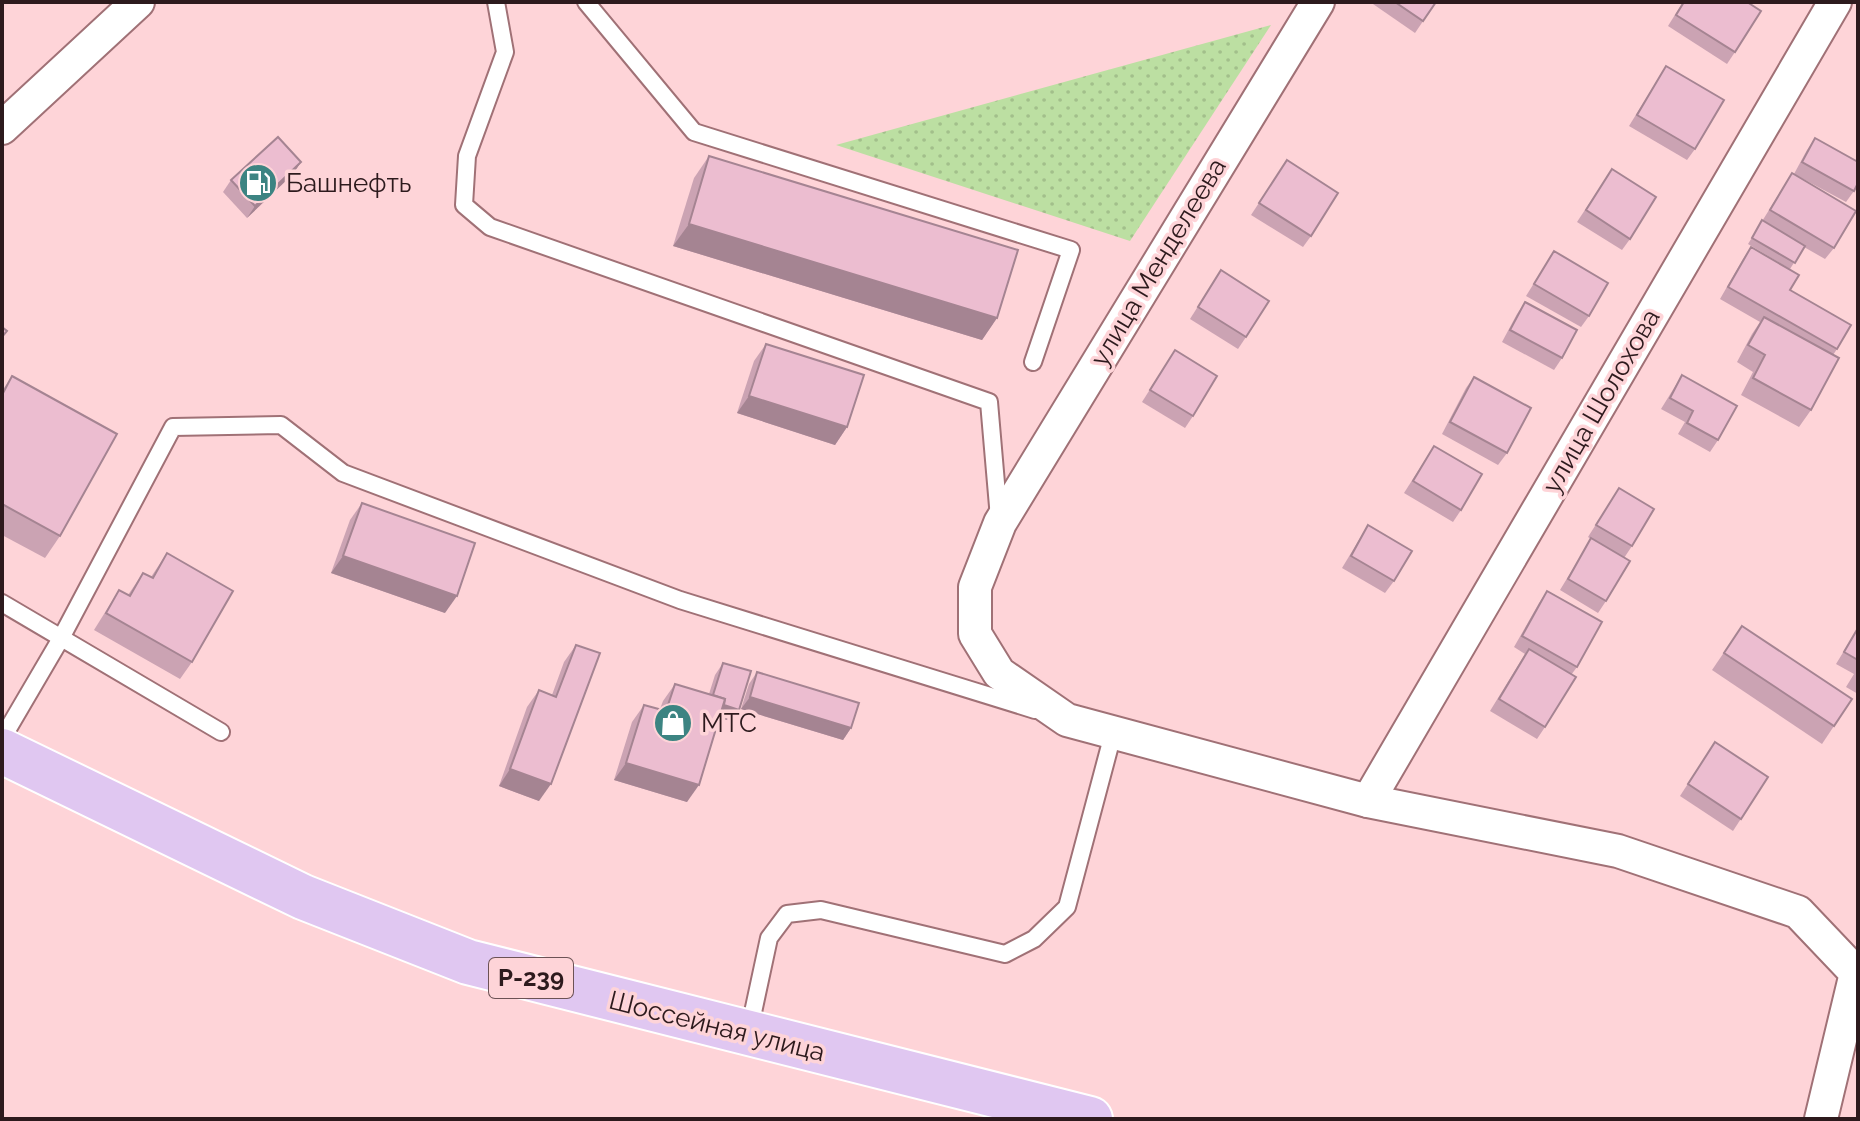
<svg xmlns="http://www.w3.org/2000/svg" width="1860" height="1121" viewBox="0 0 1860 1121" font-family="Raleway,sans-serif">
  <style>
    .park { fill: url(#park-dots) }
    .lines { fill: none; stroke-linecap: round; stroke-linejoin: round }
    .lane-casing { stroke: #a07176; stroke-width: 20 }
    .street-casing { stroke: #a07176; stroke-width: 36 }
    .highway-casing { stroke: #fff; stroke-width: 48 }
    .lane { stroke: #fff; stroke-width: 16 }
    .street { stroke: #fff; stroke-width: 32 }
    .highway { stroke: #e0c7f1; stroke-width: 44 }
    .wall { fill: #cba3b3 }
    .shaded-wall { fill: #a58492 }
    .building { fill: #ecbdd0; stroke: #a58492; stroke-width: 2 }
    .labels { text-anchor: middle; stroke-width: 7; stroke-linejoin: round; paint-order: stroke }
    .shield { fill: #fed4d8; stroke: #6c5255; stroke-width: 2 }
    .shield-label { font-size: 24px; font-weight: bold; fill: #2d1a1d }
    .poi-label { font-size: 26px; fill: #2d1a1d; stroke: #fed4d8; text-anchor: start }
    .street-label { font-size: 26px; fill: #2d1a1d; stroke: #fed4d8 }
  </style>
  <defs>
    <pattern id="park-dots" width="8" height="8" patternUnits="userSpaceOnUse" patternTransform="scale(2)"><rect width="8" height="8" fill="#bcdfa2"/><path d="M2 2h.1M6 6h.1" fill="none" stroke="#a2bf8b" stroke-width="1.8" stroke-linecap="round"/></pattern>
  </defs>
  <rect width="100%" height="100%" fill="#fed4d8"/>
  <path class="park" d="M1271 25 1130 241 836 145Z"/>
  <g class="lines">
    <g class="lane-casing">
      <g id="lane">
        <path d="M496 2 505 52 467 156 464 205 490 227 989 402 999 518"/>
        <path d="M586 2 694 132 1071 250 1033 362"/>
        <path d="M2 603 221 732"/>
        <path d="M2 739 60 640 173 427 281 425 343 473 680 600 1035 710"/>
        <path d="M749 1031 769 938 787 914 821 910 1005 954 1034 939 1067 907 1113 734"/>
      </g>
    </g>
    <g class="street-casing">
      <g id="street">
        <path d="M1318 2 1000 523 975 587V634L999 673 1067 720 1368 801 1618 851 1798 912 1856 973 1821 1119"/>
        <path d="M2 128 138 2"/>
        <path d="M1368 801 1835 2"/>
      </g>
    </g>
    <g class="highway-casing">
      <path id="highway" d="M2 751 303 897 468 962 1090 1119"/>
    </g>
    <use href="#lane" class="lane"/>
    <use href="#street" class="street"/>
    <use href="#highway" class="highway"/>
  </g>
  <g class="wall">
    <path d="M1375 2H1436L1415 33 1373 4Z"/>
    <path d="M1683 2H1747L1735 52 1727 64 1668 26Z"/>
    <path d="M1666 66 1695 149 1687 160 1629 126Z"/>
    <path d="M1815 138 1854 191 1846 202 1794 174 1807 150Z"/>
    <path d="M709 156 997 318 982 340 673 246 694 178Z"/>
    <path d="M1287 160 1311 236 1303 247 1251 215Z"/>
    <path d="M301 162 293 174 247 218 223 192 231 180Z"/>
    <path d="M1612 169 1630 239 1622 250 1577 222Z"/>
    <path d="M1792 173 1834 248 1825 259 1804 247 1790 269 1748 244Z"/>
    <path d="M1751 247 1790 290 1837 349 1833 355 1811 410 1799 427 1741 395 1753 372 1737 362 1752 334 1760 322 1720 299 1743 259Z"/>
    <path d="M1554 251 1589 316 1581 327 1526 296Z"/>
    <path d="M1221 270 1246 337 1238 349 1190 319Z"/>
    <path d="M1525 302 1562 358 1554 370 1502 342 1517 314Z"/>
    <path d="M766 344 847 427 835 445 737 413 754 361Z"/>
    <path d="M1175 350 1193 416 1185 428 1142 402Z"/>
    <path d="M1682 375 1718 440 1710 452 1678 434 1685 422 1661 409Z"/>
    <path d="M12 376 60 536 45 558 2 535V391Z"/>
    <path d="M1474 377 1507 453 1498 465 1442 434 1466 388Z"/>
    <path d="M1434 446 1461 510 1453 522 1404 493Z"/>
    <path d="M1619 488 1632 546 1624 558 1606 601 1598 613 1560 590 1591 539 1588 537Z"/>
    <path d="M362 503 445 613 331 573 350 520Z"/>
    <path d="M1368 525 1394 581 1385 593 1342 568Z"/>
    <path d="M167 553 192 662 180 679 94 630 119 590 128 595 143 573 151 577Z"/>
    <path d="M1547 591 1577 667 1571 675 1545 727 1537 739 1490 711 1525 654 1514 647 1539 603Z"/>
    <path d="M1742 626 1852 699 1822 744 1712 670Z"/>
    <path d="M1858 628V694L1846 687 1854 674 1836 664Z"/>
    <path d="M576 645 539 801 499 786 527 707 539 690 552 695 564 662Z"/>
    <path d="M723 663 739 710 731 721 720 718 687 802 614 780 632 722 644 705 660 709 663 701 675 684 709 694 715 675Z"/>
    <path d="M757 672 851 728 843 740 741 709 749 684Z"/>
    <path d="M1715 742 1768 777 1733 831 1680 796Z"/>
  </g>
  <g class="shaded-wall">
    <path d="M301 162 293 174 247 218 255 206Z"/>
    <path d="M689 224 997 318 982 340 673 246Z"/>
    <path d="M749 396 847 427 835 445 737 413Z"/>
    <path d="M343 556 457 596 445 613 331 573Z"/>
    <path d="M750 697 851 728 843 740 741 709Z"/>
    <path d="M711 701 739 710 731 721 703 713Z"/>
    <path d="M626 763 699 785 687 802 614 780Z"/>
    <path d="M510 769 551 784 539 801 499 786Z"/>
  </g>
  <g class="building">
    <path d="M1395 2H1436L1423 21Z"/>
    <path d="M1684 2H1747L1761 11 1735 52 1676 15Z"/>
    <path d="M1666 66 1724 100 1695 149 1637 115Z"/>
    <path d="M278 137 301 162 255 206 231 180Z"/>
    <path d="M1815 138 1858 162V183L1854 191 1802 162Z"/>
    <path d="M709 156 1018 250 997 318 689 224Z"/>
    <path d="M1287 160 1338 193 1311 236 1259 203Z"/>
    <path d="M1612 169 1656 197 1630 239 1586 210Z"/>
    <path d="M1792 173 1856 211 1834 248 1770 210Z"/>
    <path d="M1762 220 1805 246 1795 263 1752 238Z"/>
    <path d="M1751 247 1799 275 1790 290 1851 325 1837 349 1728 287Z"/>
    <path d="M1554 251 1608 283 1589 316 1534 284Z"/>
    <path d="M1221 270 1269 301 1246 337 1198 307Z"/>
    <path d="M1525 302 1577 330 1562 358 1510 330Z"/>
    <path d="M1764 317 1839 358 1811 410 1753 378 1765 355 1748 345Z"/>
    <path d="M2 327 7 331 2 337Z"/>
    <path d="M766 344 864 375 847 427 749 396Z"/>
    <path d="M1175 350 1217 376 1193 416 1150 390Z"/>
    <path d="M1682 375 1737 406 1718 440 1687 423 1693 411 1670 398Z"/>
    <path d="M12 376 117 434 60 536 2 504V395Z"/>
    <path d="M1474 377 1531 408 1507 453 1450 422Z"/>
    <path d="M1434 446 1482 474 1461 510 1413 481Z"/>
    <path d="M1619 488 1654 509 1632 546 1596 525Z"/>
    <path d="M362 503 475 543 457 596 343 556Z"/>
    <path d="M1368 525 1412 551 1394 581 1351 556Z"/>
    <path d="M1591 538 1630 561 1606 601 1568 579Z"/>
    <path d="M167 553 233 591 192 662 106 613 119 590 130 596 143 573 153 578Z"/>
    <path d="M1547 591 1602 622 1577 667 1522 636Z"/>
    <path d="M1742 626 1852 699 1834 726 1724 653Z"/>
    <path d="M1858 628V660L1844 652Z"/>
    <path d="M576 645 600 653 551 784 510 769 539 690 556 697Z"/>
    <path d="M1529 649 1576 677 1545 727 1499 699Z"/>
    <path d="M723 663 751 671 739 710 724 705 725 699 713 695Z"/>
    <path d="M757 672 859 703 851 728 750 697Z"/>
    <path d="M675 684 725 699 699 785 626 763 644 705 666 711Z"/>
    <path d="M1715 742 1768 777 1741 819 1688 784Z"/>
  </g>
  <defs>
    <g id="fuel-disc" transform="scale(2)"><circle r="9.5" fill="#3c8482" stroke="#fed4d8"/><path d="M-5.5-6h7V0h2V4h1.3V-2.5L3-4.5l.8-.8L6-3V5H2.5V1h-1V6h-7ZM-4.2-4.7v3.2H.2V-4.7Z" fill="#fff"/></g>
    <g id="shop-disc" transform="scale(2)"><circle r="9.5" fill="#3c8482" stroke="#fed4d8"/><path d="M-5-2.5h2.3a2.7 3.5 0 0 1 5.4 0H5L5.5 6h-11ZM-1.5-2.5h3a1.5 2.3 0 0 0-3 0Z" fill="#fff"/></g>
  </defs>
  <g fill-rule="evenodd">
    <use href="#fuel-disc" x="258" y="183"/>
    <use href="#shop-disc" x="673" y="723"/>
  </g>
  <g class="labels">
    <rect class="shield" x="489" y="958" width="84" height="40" rx="6"/>
    <g class="shield-label">
      <text x="531" y="986">Р-239</text>
    </g>
    <g class="poi-label">
      <text x="286" y="192">Башнефть</text>
      <text x="701" y="732">МТС</text>
    </g>
    <g class="street-label">
      <text transform="translate(1158 262) rotate(-59)" y="9">улица Менделеева</text>
      <text transform="translate(1601 401) rotate(-60)" y="9">улица Шолохова</text>
      <text transform="translate(717 1026) rotate(14)" y="9">Шоссейная улица</text>
    </g>
  </g>
  <rect width="1860" height="1121" fill="none" stroke="#2d1a1d" stroke-width="8"/>
</svg>
